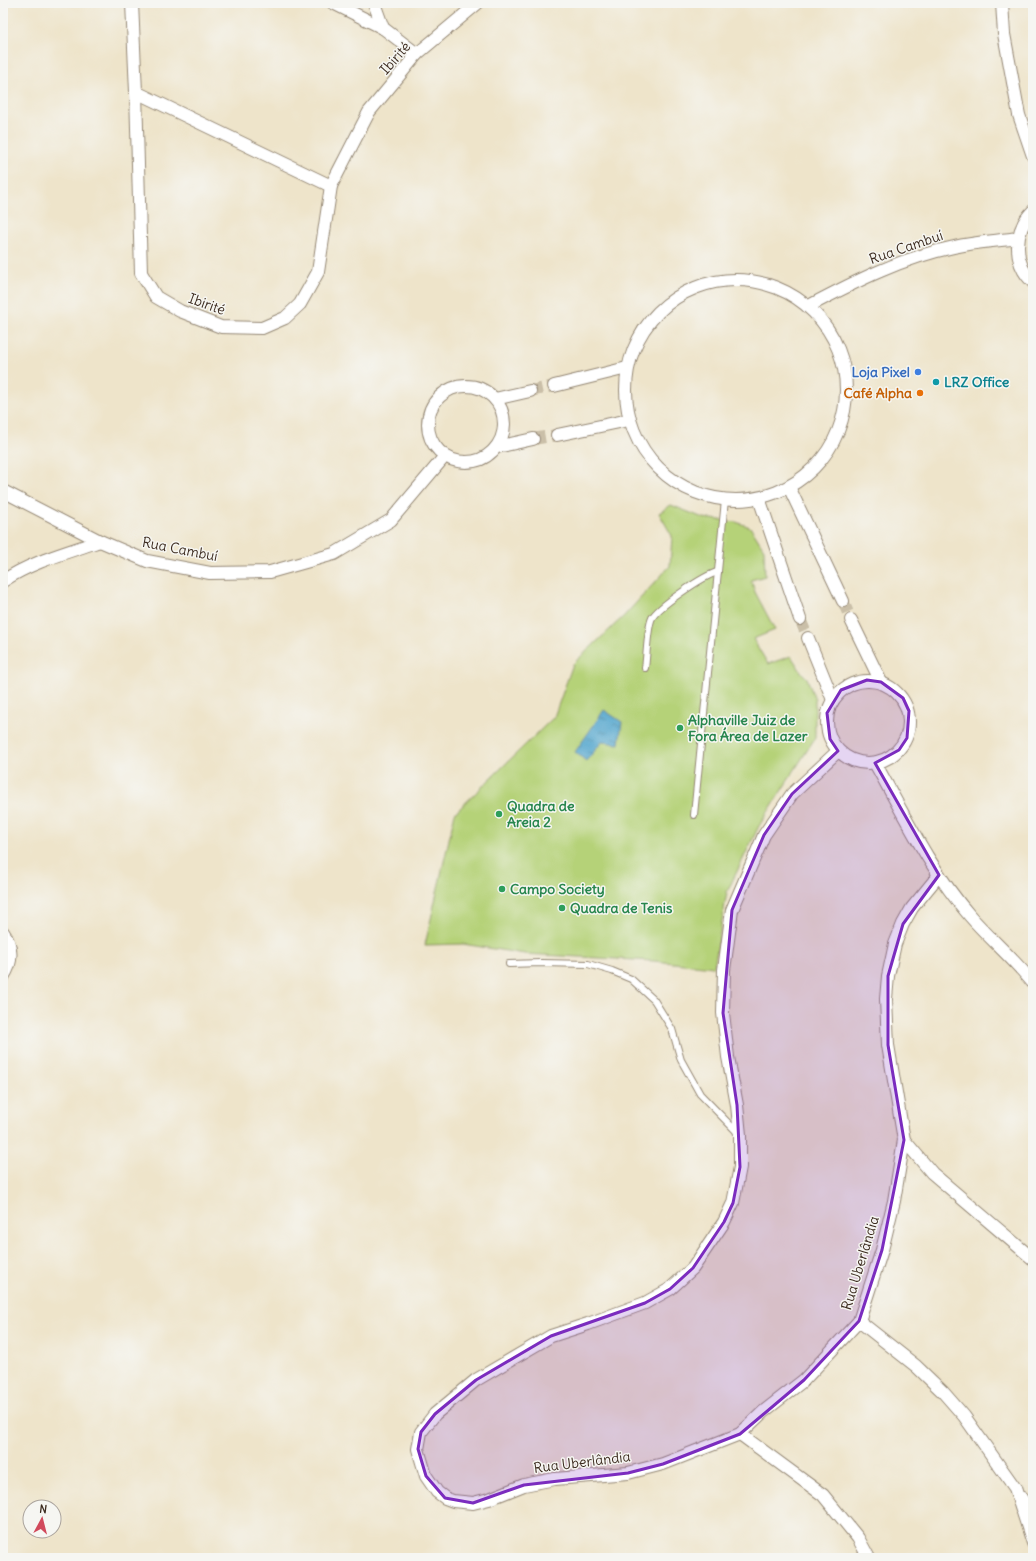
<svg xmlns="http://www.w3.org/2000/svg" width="1036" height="1561" viewBox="0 0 1036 1561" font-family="Delius,sans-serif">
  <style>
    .green { fill: #b5d278; stroke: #787e4b }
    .water { fill: url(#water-ripples); stroke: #466876 }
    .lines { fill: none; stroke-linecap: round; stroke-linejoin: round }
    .minor-tunnel { stroke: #cabfa8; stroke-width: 12; stroke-dasharray: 12 6; stroke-linecap: butt }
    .service-casing { stroke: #948774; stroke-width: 8 }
    .minor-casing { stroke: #948774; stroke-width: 14 }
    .service { stroke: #fff; stroke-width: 6 }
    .minor { stroke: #fff; stroke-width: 12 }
    .marked { fill: #7b2cbf; fill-opacity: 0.2; stroke: #7b2cbf; stroke-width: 3; stroke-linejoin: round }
    .shop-dot { fill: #3f7fe0; stroke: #f6f6f2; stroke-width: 1.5 }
    .culture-dot { fill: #0f9aa8; stroke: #f6f6f2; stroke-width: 1.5 }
    .food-dot { fill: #e8710a; stroke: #f6f6f2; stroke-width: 1.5 }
    .leisure-dot { fill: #2e9e5b; stroke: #f6f6f2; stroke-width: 1.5 }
    .labels { text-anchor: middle; stroke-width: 3; stroke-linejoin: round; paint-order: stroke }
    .street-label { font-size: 14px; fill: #3b2a1e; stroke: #f6f6f2 }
    .shop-label { font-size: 14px; font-weight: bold; fill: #366cbe; stroke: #f6f6f2; text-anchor: end }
    .culture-label { font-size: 14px; font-weight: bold; fill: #0d838f; stroke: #f6f6f2; text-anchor: start }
    .food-label { font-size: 14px; font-weight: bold; fill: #c56008; stroke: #f6f6f2; text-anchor: end }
    .leisure-label { font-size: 14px; font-weight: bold; fill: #27864d; stroke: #f6f6f2; text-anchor: start }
  </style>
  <defs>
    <pattern id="water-ripples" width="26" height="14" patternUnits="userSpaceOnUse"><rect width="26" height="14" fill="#51a5cd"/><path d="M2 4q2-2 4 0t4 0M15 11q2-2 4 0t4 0" fill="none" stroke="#4487a6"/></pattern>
  </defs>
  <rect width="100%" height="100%" fill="#f6f6f2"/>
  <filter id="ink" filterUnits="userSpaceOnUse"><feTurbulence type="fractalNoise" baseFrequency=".025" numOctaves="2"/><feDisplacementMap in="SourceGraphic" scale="8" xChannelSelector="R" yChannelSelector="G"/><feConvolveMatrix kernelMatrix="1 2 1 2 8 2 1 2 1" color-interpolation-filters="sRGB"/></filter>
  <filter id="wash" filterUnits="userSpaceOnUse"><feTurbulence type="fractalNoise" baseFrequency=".012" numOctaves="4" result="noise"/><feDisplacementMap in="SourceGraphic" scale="16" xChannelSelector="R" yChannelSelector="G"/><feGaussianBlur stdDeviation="0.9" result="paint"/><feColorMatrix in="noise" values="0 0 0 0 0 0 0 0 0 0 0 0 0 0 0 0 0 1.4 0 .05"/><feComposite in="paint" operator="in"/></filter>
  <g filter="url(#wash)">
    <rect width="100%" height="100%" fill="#eee4ca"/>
    <path class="green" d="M671 505 703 518 736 522 750 527 764 549 765 576 751 580 755 592 775 630 753 639 768 664 791 656 802 673 807 678 815 700V738L759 826 727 892 714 967 654 961 525 954 463 944 425 945 455 813 554 717 573 664 624 616 670 566 672 536 659 513Z"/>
    <path class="water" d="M604 710 622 722 619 744 602 742 586 761 575 752Z"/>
  </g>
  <g filter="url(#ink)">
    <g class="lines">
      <g class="minor-tunnel">
        <path d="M530 391 554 386"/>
        <path d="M533 439 557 435"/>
        <path d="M843 601 851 620"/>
        <path d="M800 619 808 638"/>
      </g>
      <g class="service-casing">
        <g id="service">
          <path d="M645 668C647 656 647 628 652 618 658 607 704 575 718 572"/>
          <path d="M694 815 725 500"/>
          <path d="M509 964 541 963 588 964 612 971 631 979 654 1000 672 1029 681 1060 700 1094 739 1134"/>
        </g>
      </g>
      <g class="minor-casing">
        <g id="minor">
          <path d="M132 3 136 92 141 273 156 297 180 311 221 327 262 328 285 318 300 304 318 272 331 186 369 112 417 54 478 3"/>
          <path d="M333 3 383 28 417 54"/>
          <path d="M374 3 383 28"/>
          <path d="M1002 3 1004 34 1019 115 1033 156"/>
          <path d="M136 92 331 186"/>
          <path d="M1033 211C1014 230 1012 263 1033 282"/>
          <circle cx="736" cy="390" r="110"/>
          <path d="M809 306C856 281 902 258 954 247 975 242 997 241 1018 238"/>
          <circle cx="466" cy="424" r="38"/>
          <path d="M554 386 627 368"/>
          <path d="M495 399 530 391"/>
          <path d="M557 435 629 420"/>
          <path d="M497 447 533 439"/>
          <path d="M789 487 843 601"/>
          <path d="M3 491 100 541 147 561 210 573 270 572 334 554 391 520 445 456"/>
          <path d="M759 498 800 619"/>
          <path d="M3 581C31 562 68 552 100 541"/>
          <path d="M851 620 881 682"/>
          <path d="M808 638 833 700"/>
          <circle cx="868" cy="722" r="41"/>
          <path d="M838 751 792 794 764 835 732 910 724 970 723 1013 728 1057 737 1105 740 1135V1167L733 1203 724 1222 693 1268 670 1289 645 1303 588 1324 551 1336 476 1380 435 1414 421 1432 418 1449 426 1476 437 1492 445 1498 453 1501 473 1503 489 1499 524 1485 555 1479 628 1473 663 1464 740 1434 763 1412 804 1380 859 1321 882 1250 894 1201 904 1140 888 1045 886 999 888 976 895 944 903 924 912 908 939 875"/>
          <path d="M875 763C904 815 931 871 970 916 990 939 1014 959 1033 983"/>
          <path d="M3 932C13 946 13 962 3 977"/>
          <path d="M904 1140 932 1173 1033 1259"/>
          <path d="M859 1321 916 1366 943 1392 964 1416 1015 1488 1033 1543"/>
          <path d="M740 1434 823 1495 858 1538 869 1558"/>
          <path d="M1022 1498 1033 1514"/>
        </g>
      </g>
      <use href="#service" class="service"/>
      <use href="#minor" class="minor"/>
    </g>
  </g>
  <path class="marked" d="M867 680 881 682 903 698 909 711 907 738 899 750 875 763 939 875 903 924 888 976V1045L904 1140 882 1250 859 1321 804 1380 740 1434 663 1464 628 1473 524 1485 473 1503 445 1498 426 1476 418 1449 421 1432 435 1414 476 1380 551 1336 645 1303 670 1289 693 1268 724 1222 733 1203 740 1167 737 1105 723 1013 732 910 764 835 792 794 838 751 830 739 827 713 841 690Z"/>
  <circle class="shop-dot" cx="918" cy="372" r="4"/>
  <circle class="culture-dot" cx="936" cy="382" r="4"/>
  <circle class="food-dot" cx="920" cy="393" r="4"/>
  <g class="leisure-dot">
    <circle cx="680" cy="728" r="4"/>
    <circle cx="499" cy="814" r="4"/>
    <circle cx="502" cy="889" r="4"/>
    <circle cx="562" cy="908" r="4"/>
  </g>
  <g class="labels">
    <g class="street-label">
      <text transform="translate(395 58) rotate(-49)" y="5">Ibirité</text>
      <text transform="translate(906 247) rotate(-19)" y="5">Rua Cambuí</text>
      <text transform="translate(207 304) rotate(20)" y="5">Ibirité</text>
      <text transform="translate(180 549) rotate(11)" y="5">Rua Cambuí</text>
      <text transform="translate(860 1263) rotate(-73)" y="5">Rua Uberlândia</text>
      <text transform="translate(582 1462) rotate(-7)" y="5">Rua Uberlândia</text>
    </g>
    <g class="shop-label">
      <text x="910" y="377">Loja Pixel</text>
    </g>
    <g class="culture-label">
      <text x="944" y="387">LRZ Office</text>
    </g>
    <g class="food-label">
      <text x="912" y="398">Café Alpha</text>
    </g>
    <g class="leisure-label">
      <text x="688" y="725">Alphaville Juiz de<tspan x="688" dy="16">Fora Área de Lazer</tspan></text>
      <text x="507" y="811">Quadra de<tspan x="507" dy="16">Areia 2</tspan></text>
      <text x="510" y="894">Campo Society</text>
      <text x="570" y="913">Quadra de Tenis</text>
    </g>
  </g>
  <rect width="1036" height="1561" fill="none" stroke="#f6f6f2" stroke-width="16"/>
  <g transform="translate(42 1519) rotate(7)"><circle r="19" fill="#f6f6f2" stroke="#aba49d"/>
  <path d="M0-3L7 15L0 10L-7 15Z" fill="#d1495b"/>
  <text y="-6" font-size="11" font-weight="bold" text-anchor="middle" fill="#3b2a1e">N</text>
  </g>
</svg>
